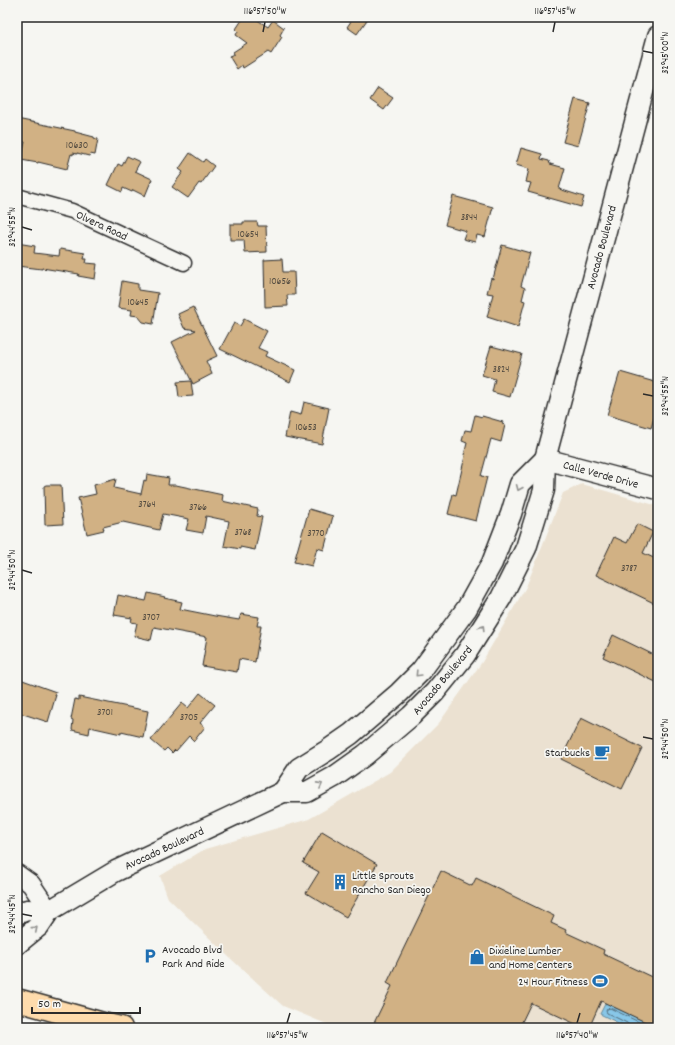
<svg xmlns="http://www.w3.org/2000/svg" width="675" height="1045" viewBox="0 0 675 1045" font-family="Dekko,sans-serif">
  <style>
    .built { fill: #ebe1d1 }
    .water { fill: #88c7e8; stroke: #63899c }
    .lines { fill: none; stroke-linecap: round; stroke-linejoin: round }
    .shore { stroke: #506977; stroke-width: 1 }
    .building { fill: #d1b184; stroke: #2b2b2b }
    .minor-casing { stroke: #2b2b2b; stroke-width: 17 }
    .tertiary-casing { stroke: #2b2b2b; stroke-width: 21 }
    .secondary-casing { stroke: #2b2b2b; stroke-width: 23 }
    .motorway-casing { stroke: #2b2b2b; stroke-width: 25 }
    .minor { stroke: #f6f6f2; stroke-width: 14 }
    .tertiary { stroke: #f6f6f2; stroke-width: 18 }
    .secondary { stroke: #f6f6f2; stroke-width: 20 }
    .motorway { stroke: #fedbac; stroke-width: 22 }
    .oneway { stroke: #90908e }
    .ticks { fill: none; stroke: #2b2b2b; stroke-width: 1.5 }
    .labels { text-anchor: middle; stroke-width: 3.5; stroke-linejoin: round; paint-order: stroke }
    .number-label { font-size: 10px; fill: #544c41 }
    .street-label { font-size: 12px; fill: #2b2b2b; stroke: #f6f6f2 }
    .poi-label { font-size: 12px; fill: #2b2b2b; stroke: #f6f6f2; text-anchor: start }
    .neatline { fill: none; stroke: #2b2b2b; stroke-width: 1.5 }
    .ticks-label { font-size: 10px; text-anchor: middle; fill: #2b2b2b }
  </style>
  <rect width="100%" height="100%" fill="#f6f6f2"/>
  <filter id="ink" filterUnits="userSpaceOnUse"><feTurbulence type="fractalNoise" baseFrequency=".025" numOctaves="2"/><feDisplacementMap in="SourceGraphic" scale="8" xChannelSelector="R" yChannelSelector="G"/><feConvolveMatrix kernelMatrix="1 2 1 2 8 2 1 2 1" color-interpolation-filters="sRGB"/></filter>
  <g filter="url(#ink)">
    <path class="built" d="M582 484 658 506V1028H336L283 1006 230 958 168 898 160 876 205 849 309 819 390 772 439 723 482 662 526 587 563 493Z"/>
    <path class="water" d="M606 1002 649 1023 647 1028H629L600 1014Z"/>
    <g class="lines">
      <path class="shore" d="M629 1028V1025L627 1023 607 1013 606 1011 607 1009 610 1008 643 1024 644 1028"/>
    </g>
    <g class="building">
      <path d="M244 17H253L268 27 273 20 284 28 280 35 282 37 271 54 268 52 243 68 242 65 237 69 229 56 234 54 233 52 247 43 236 35 238 31 236 29Z"/>
      <path d="M354 17H369L357 34 347 27Z"/>
      <path d="M378 88 393 98 384 110 370 100Z"/>
      <path d="M575 99 590 103 578 146 563 142Z"/>
      <path d="M17 119 75 131V132L94 137V138L98 139 95 155 90 154 89 156 77 153V154L73 153V155L71 154 67 169 38 162V163L21 160 25 142 17 140Z"/>
      <path d="M521 148 542 154 541 159 549 161 550 164 565 168 559 189 584 197 581 207 528 192 531 183 526 182 529 169 516 165Z"/>
      <path d="M190 153 203 162 205 159 214 166 201 184 199 183 188 198 172 187 183 172 179 169Z"/>
      <path d="M127 156 140 162 135 171 152 179 145 196 133 190 132 192 123 188 122 192 108 185 118 164 122 166Z"/>
      <path d="M453 196 493 207 485 237 477 235 475 242 463 239 466 231 445 225Z"/>
      <path d="M243 222H257L258 226H266L267 252 245 253 244 240H230V224H243Z"/>
      <path d="M17 243 35 246 34 253 59 256 60 249 85 253 84 259H87L86 263 97 264 95 279 78 276 79 274 42 268V269L17 266Z"/>
      <path d="M502 245 530 253 521 286 525 288 522 300 525 301 518 327 487 317 493 294 487 293 491 278 493 279Z"/>
      <path d="M282 259 283 272H294L295 295H287L288 306 265 307 264 260Z"/>
      <path d="M122 281 138 284V290L158 293 153 324 143 322 138 316 131 315 132 310 118 308Z"/>
      <path d="M193 307 217 356 206 361 212 374 193 384 172 342 196 330 184 328 178 314Z"/>
      <path d="M244 319 267 331 258 348 267 352 265 356 295 370 290 382 259 367V368L220 349 234 323 240 326Z"/>
      <path d="M491 346 522 354 510 397 492 392 495 379 482 375Z"/>
      <path d="M620 372 658 383V404L651 428 607 415Z"/>
      <path d="M191 381 193 396 179 397 177 382Z"/>
      <path d="M304 402 329 408 322 444 285 437 290 412 301 415Z"/>
      <path d="M475 415 482 417V416L503 422 502 424 505 425 501 442 491 439 481 476 487 477 476 521 448 514 453 494 456 495 465 456 464 455 467 443 462 441 465 430 471 431Z"/>
      <path d="M147 474 169 478 168 485H176L223 495 222 501 258 509 257 516 262 517 255 550 240 547V549L224 546 229 521 206 516 203 533 186 530 189 519 163 514 159 530 123 522 103 527 104 530 87 534 78 498 96 494 94 485 116 479 114 488 141 494 144 480 146 481Z"/>
      <path d="M46 485H61L63 524 45 525 44 486Z"/>
      <path d="M309 509 333 516 324 550 317 548 312 566 294 562Z"/>
      <path d="M637 524 653 532 643 553 658 560V605L596 575 614 537 627 543Z"/>
      <path d="M148 593 165 597 164 598 182 602 180 609 215 616 239 620 241 614 259 617 257 626H261L255 662 239 659 237 672 202 666 207 637 154 627 151 640 134 636 137 623 131 622 132 618 114 615 118 595 146 601Z"/>
      <path d="M613 635 658 657V683L603 657Z"/>
      <path d="M17 678 56 692 55 695H56L48 722 17 712Z"/>
      <path d="M200 693 215 705 200 723 205 727 194 741 189 736 176 751 175 750 172 753 167 748 164 751 151 740 182 703 188 708Z"/>
      <path d="M79 697 148 711 143 737 121 732V734L90 727 89 734 72 730 73 720 71 719 75 699 79 700Z"/>
      <path d="M581 718 642 748 622 789 561 759Z"/>
      <path d="M322 831 377 864 346 917 306 893 319 872 303 863Z"/>
      <path d="M441 871 472 886 476 878 554 916 551 923 566 930 565 932 604 950 603 954 658 980V1028L601 1001 589 1028H584L531 1003 519 1028H379L373 1025 392 986 387 983Z"/>
    </g>
    <g class="lines">
      <g class="minor-casing">
        <path id="minor" d="M17 196 72 211 184 263"/>
      </g>
      <g class="tertiary-casing">
        <path id="tertiary" d="M17 874 31 884 49 911"/>
      </g>
      <g class="secondary-casing">
        <g id="secondary">
          <path d="M545 459 658 489"/>
          <path d="M283 792 299 768 328 750 351 734 399 693 421 671 467 608 492 563 511 514 520 484 545 459"/>
          <path d="M17 914 27 910 49 911"/>
          <path d="M17 944 39 926 49 911 116 871 283 792H307L334 777 365 755 411 716 435 692 465 655 501 598 526 548 544 490 545 459 658 36"/>
        </g>
      </g>
      <g class="motorway-casing">
        <path id="motorway" d="M17 1000 107 1025 121 1028"/>
      </g>
      <use href="#minor" class="minor"/>
      <use href="#tertiary" class="tertiary"/>
      <use href="#secondary" class="secondary"/>
      <use href="#motorway" class="motorway"/>
    </g>
    <defs><path id="oneway-chevron" d="M-2-3.5L2.5 0L-2 3.5" fill="none" stroke-width="1.6" stroke-linecap="round" stroke-linejoin="round"/></defs>
    <g class="oneway">
      <use href="#oneway-chevron" transform="translate(519 488) rotate(113)"/>
      <use href="#oneway-chevron" transform="translate(482 628) rotate(-58)"/>
      <use href="#oneway-chevron" transform="translate(418 674) rotate(134)"/>
      <use href="#oneway-chevron" transform="translate(320 785) rotate(-29)"/>
      <use href="#oneway-chevron" transform="translate(35 929) rotate(-40)"/>
    </g>
  </g>
  <path class="ticks" d="M263 32 265 22M553 32 555 22M643 51 653 53M22 227 32 230M643 394 653 396M22 570 32 573M643 737 653 739M22 914 32 916M287 1023 290 1013M577 1023 580 1013"/>
  <defs>
    <g id="cafe-bare" transform="scale(1.2)"><path d="M-5.5-4.5H6V0H3Q3 3.5 0 3.5H-2.5Q-5.5 3.5-5.5 0ZM3-3.2v2h1.7v-2ZM-6 4.5H4V6H-6Z" fill="#1f6fb2" stroke="#f6f6f2" stroke-width="2.5" paint-order="stroke"/></g>
    <g id="building-bare" transform="scale(1.2)"><path d="M-4-6H4V6H1V3H-1V6H-4ZM-2.5-4.3h1.7v1.8h-1.7ZM.8-4.3h1.7v1.8H.8ZM-2.5-1h1.7V.8h-1.7ZM.8-1h1.7V.8H.8Z" fill="#1f6fb2" stroke="#f6f6f2" stroke-width="2.5" paint-order="stroke"/></g>
    <g id="parking-bare" transform="scale(1.2)"><path d="M-3.5-5.5H1a3.5 3.5 0 0 1 0 7H-1V5.5H-3.5ZM-1-3.4V-.6H.8a1.4 1.4 0 0 0 0-2.8Z" fill="#1f6fb2" stroke="#f6f6f2" stroke-width="2.5" paint-order="stroke"/></g>
    <g id="shop-bare" transform="scale(1.2)"><path d="M-5-2.5h2.3a2.7 3.5 0 0 1 5.4 0H5L5.5 6h-11ZM-1.5-2.5h3a1.5 2.3 0 0 0-3 0Z" fill="#1f6fb2" stroke="#f6f6f2" stroke-width="2.5" paint-order="stroke"/></g>
    <g id="stadium-bare" transform="scale(1.2)"><path d="M0-5a6.5 5 0 1 0 0 10a6.5 5 0 1 0 0-10ZM-3.5-1.8h7v3.6h-7Z" fill="#1f6fb2" stroke="#f6f6f2" stroke-width="2.5" paint-order="stroke"/></g>
  </defs>
  <g fill-rule="evenodd">
    <use href="#cafe-bare" x="602" y="752"/>
    <use href="#building-bare" x="340" y="882"/>
    <use href="#parking-bare" x="150" y="956"/>
    <use href="#shop-bare" x="477" y="957"/>
    <use href="#stadium-bare" x="600" y="981"/>
  </g>
  <g class="labels">
    <g class="number-label">
      <text x="77" y="148">10630</text>
      <text x="469" y="220">3844</text>
      <text x="248" y="237">10654</text>
      <text x="280" y="284">10656</text>
      <text x="138" y="305">10645</text>
      <text x="501" y="372">3824</text>
      <text x="306" y="430">10653</text>
      <text x="147" y="507">3764</text>
      <text x="198" y="510">3766</text>
      <text x="243" y="535">3768</text>
      <text x="316" y="536">3770</text>
      <text x="629" y="571">3787</text>
      <text x="151" y="620">3707</text>
      <text x="105" y="715">3701</text>
      <text x="189" y="720">3705</text>
    </g>
    <g class="street-label">
      <text transform="translate(102 225) rotate(25)" y="4">Olvera Road</text>
      <text transform="translate(601 247) rotate(-75)" y="4">Avocado Boulevard</text>
      <text transform="translate(601 474) rotate(15)" y="4">Calle Verde Drive</text>
      <text transform="translate(442 680) rotate(-50)" y="4">Avocado Boulevard</text>
      <text transform="translate(164 848) rotate(-25)" y="4">Avocado Boulevard</text>
    </g>
    <g class="poi-label">
      <text x="590" y="756" text-anchor="end">Starbucks</text>
      <text x="352" y="879">Little Sprouts<tspan x="352" dy="14">Rancho San Diego</tspan></text>
      <text x="162" y="953">Avocado Blvd<tspan x="162" dy="14">Park And Ride</tspan></text>
      <text x="489" y="954">Dixieline Lumber<tspan x="489" dy="14">and Home Centers</tspan></text>
      <text x="588" y="985" text-anchor="end">24 Hour Fitness</text>
    </g>
  </g>
  <rect width="675" height="1045" fill="none" stroke="#f6f6f2" stroke-width="44"/>
  <path d="M32 1007v6h108v-6" fill="none" stroke="#2b2b2b" stroke-width="2"/>
  <text x="38" y="1007" font-size="12" fill="#2b2b2b" stroke="#f6f6f2" stroke-width="3" paint-order="stroke">50 m</text>
  <rect x="22" y="22" width="631" height="1001" class="neatline"/>
  <g class="ticks-label">
    <text x="265" y="14">116°57'50"W</text>
    <text x="555" y="14">116°57'45"W</text>
    <text transform="translate(664 53) rotate(-90)" y="4">32°45'00"N</text>
    <text transform="translate(11 227) rotate(-90)" y="4">32°44'55"N</text>
    <text transform="translate(664 396) rotate(-90)" y="4">32°44'55"N</text>
    <text transform="translate(11 570) rotate(-90)" y="4">32°44'50"N</text>
    <text transform="translate(664 739) rotate(-90)" y="4">32°44'50"N</text>
    <text transform="translate(11 914) rotate(-90)" y="4">32°44'45"N</text>
    <text x="287" y="1038">116°57'45"W</text>
    <text x="577" y="1038">116°57'40"W</text>
  </g>
</svg>
